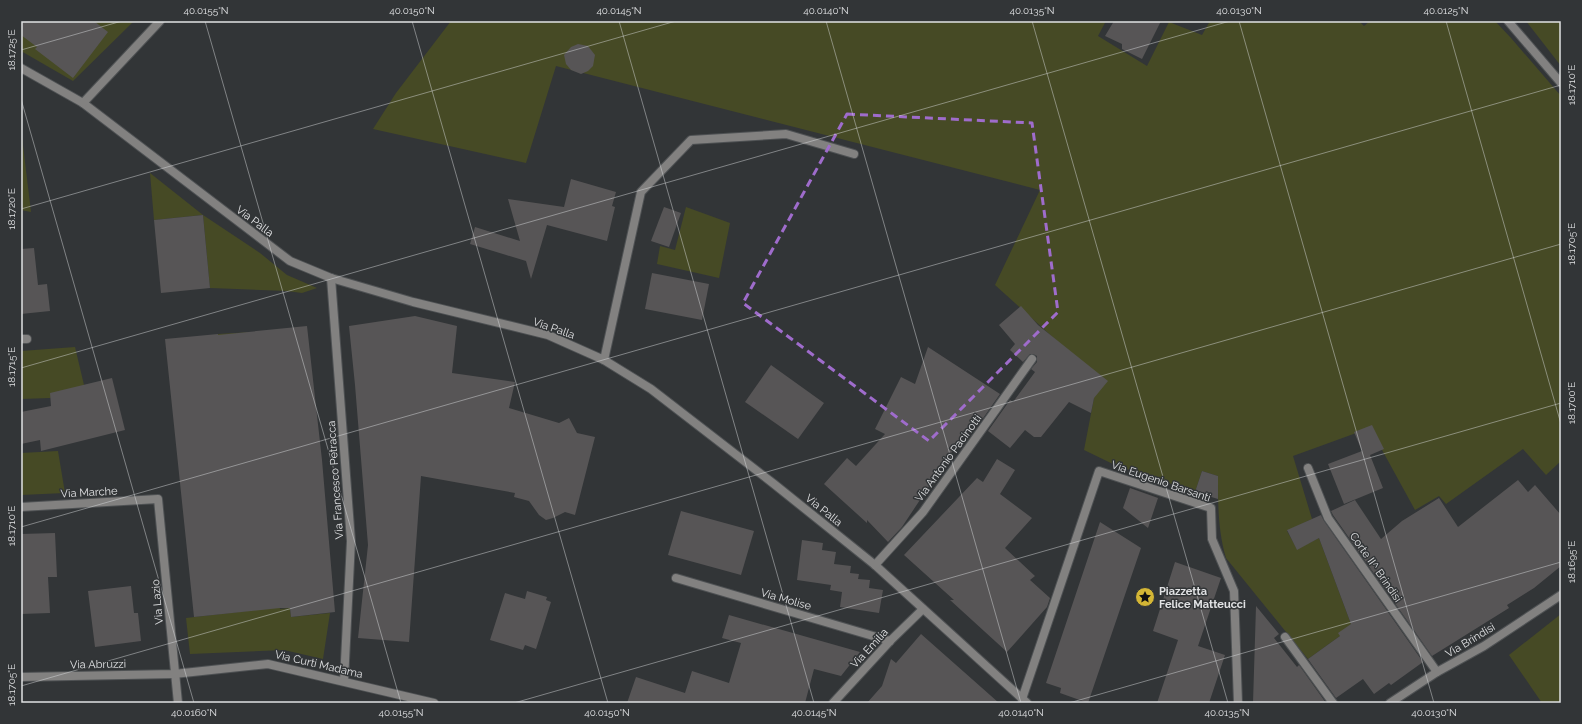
<svg xmlns="http://www.w3.org/2000/svg" width="1582" height="724" viewBox="0 0 1582 724" font-family="Raleway,sans-serif">
  <style>
    .green { fill: #464a25 }
    .building { fill: #575556 }
    .lines { fill: none; stroke-linecap: round; stroke-linejoin: round }
    .minor-casing { stroke: #4e5153; stroke-width: 10 }
    .minor { stroke: #828180; stroke-width: 8 }
    .marked { fill: none; stroke: #9f6ccc; stroke-width: 3; stroke-dasharray: 8 5; stroke-linejoin: round }
    .ticks { fill: none; stroke: #e1e2e4; stroke-width: 1; stroke-opacity: 0.45 }
    .labels { text-anchor: middle; stroke-width: 3; stroke-linejoin: round; paint-order: stroke }
    .street-label { font-size: 11px; fill: #e1e2e4; stroke: #323537 }
    .poi-label { font-size: 11px; font-weight: bold; fill: #e1e2e4; stroke: #323537; text-anchor: start }
    .neatline { fill: none; stroke: #e1e2e4; stroke-width: 1.5 }
    .ticks-label { font-size: 10px; text-anchor: middle; fill: #e1e2e4 }
  </style>
  <rect width="100%" height="100%" fill="#323537"/>
  <g class="green">
    <path d="M21 21H134L73 81 21 51Z"/>
    <path d="M451 21H1106L1098 36 1147 66 1169 22 1202 35 1210 21H1359L1364 26 1370 21H1495L1511 38 1561 96V461L1546 475 1523 449 1446 504 1439 496 1415 510 1370 428 1293 456 1312 519 1287 531 1297 549 1319 538 1351 624 1340 636 1308 659 1226 558C1218 531 1218 505 1218 476L1202 471 1195 492 1115 465 1084 450 1094 398 1057 341 995 285 1040 190 556 66 526 163 373 129 396 93Z"/>
    <path d="M1526 21H1561V66Z"/>
    <path d="M21 137H22L31 212 21 210Z"/>
    <path d="M150 173 203 215 260 253 287 275 317 288 302 293 287 291 210 288 203 215 154 220Z"/>
    <path d="M686 207 730 223 719 278 657 264 660 246 675 250Z"/>
    <path d="M253 332 267 457 280 609 290 608 291 617 330 613 323 659 284 650 190 654 186 618 247 611 218 334Z"/>
    <path d="M75 347 84 385 50 398 21 399V351Z"/>
    <path d="M58 451 65 493 21 495V453Z"/>
    <path d="M1561 614V703H1542L1509 655Z"/>
  </g>
  <g class="building">
    <path d="M21 21H94L108 32 73 78 35 49 37 47 21 35Z"/>
    <path d="M1114 21H1161L1142 59 1122 49V44L1105 36Z"/>
    <path d="M578 44 588 46 595 55 593 66 588 71 581 74 571 70 566 64 564 55 571 47Z"/>
    <path d="M571 179 616 192 612 206 615 207 607 241 547 225 531 279 526 261 470 244 475 227 520 241 508 199 564 207Z"/>
    <path d="M664 207 681 213 669 247 651 241Z"/>
    <path d="M203 215 210 288 161 293 154 220Z"/>
    <path d="M34 248 38 285 47 284 50 311 21 314V249Z"/>
    <path d="M652 273 709 284 702 320 645 309Z"/>
    <path d="M1021 306 1038 325 1108 381 1094 398 1091 413 1069 402 1041 437H1034L1025 430 1010 448 988 431 1010 400 1013 402 1035 372 1031 369 1037 362V356L1033 354H1030L1023 362 1010 350 1015 344 999 325Z"/>
    <path d="M415 316 457 326 452 373 515 382 509 408 559 423 569 418 577 433 595 437 575 515 565 512 553 518 546 520 539 515 529 501 514 497 515 493 421 476 409 642 358 638 368 545 355 385 349 326Z"/>
    <path d="M307 326 322 460 335 612 291 617 290 608H280L194 617 165 339 218 334V335Z"/>
    <path d="M928 347 1000 394 979 424 973 420 902 527 888 542 867 520V523L824 484 847 458 856 466 885 434 875 429 901 377 915 384Z"/>
    <path d="M771 365 824 403 798 439 745 402Z"/>
    <path d="M112 378 125 430 41 451 40 440 21 444V412L51 406 50 393Z"/>
    <path d="M1372 425 1384 449 1370 455 1383 488 1344 504 1328 464 1362 451 1354 432Z"/>
    <path d="M997 459 1015 470 1000 494 1032 518 1005 548 1035 576 1030 580 1050 598 1047 607 1007 652 950 600H954L904 555 977 478 983 482Z"/>
    <path d="M1202 471 1218 476V499L1195 492Z"/>
    <path d="M1518 480 1528 492 1535 485 1561 515V566L1534 588 1507 605 1509 608 1432 656 1333 515 1331 511 1355 500 1381 539 1402 521 1439 498 1458 527Z"/>
    <path d="M1130 488 1158 498 1148 528 1123 508Z"/>
    <path d="M681 511 754 531 741 575 668 555Z"/>
    <path d="M1321 515 1324 521 1423 662 1391 685 1389 683 1374 694 1363 679 1336 698 1308 659 1340 636 1338 633 1351 624 1319 538 1297 550 1287 530Z"/>
    <path d="M1100 522 1141 548 1088 703 1060 693 1061 688 1046 683Z"/>
    <path d="M55 533 57 577H48L50 613 21 614V534Z"/>
    <path d="M802 540 823 543 822 550 836 552 834 564 851 566 850 573 859 574 858 579 870 580 869 588 883 590 879 613 840 607 842 592 830 590 831 585 797 580Z"/>
    <path d="M1175 562 1221 578 1198 646 1225 655 1209 703H1157L1178 640 1153 631Z"/>
    <path d="M131 586 134 613H138L141 641 95 647 88 591Z"/>
    <path d="M527 591 547 597 546 600 551 602 536 649 525 645 523 650 490 640 505 593 525 599Z"/>
    <path d="M1256 606 1279 634 1274 638 1297 667 1299 665 1326 703H1253Z"/>
    <path d="M729 615 860 652 841 676 814 669 805 703H627L636 677 685 693 692 671 729 683 741 643 722 638Z"/>
    <path d="M921 634 964 672 999 703H867L882 686 891 659 896 663Z"/>
  </g>
  <g class="lines">
    <g class="minor-casing">
      <g id="minor">
        <path d="M1508 21 1561 83"/>
        <path d="M21 68 83 103 290 261 331 278 413 302 548 335 604 360 651 389 774 484 875 565 1027 703"/>
        <path d="M83 103 160 21"/>
        <path d="M331 278 351 541 344 681"/>
        <path d="M21 339H27"/>
        <path d="M604 360 641 192 691 140 786 134 854 154"/>
        <path d="M1308 468 1328 518 1437 672"/>
        <path d="M21 507 158 499 178 703"/>
        <path d="M875 565 923 512 1032 359"/>
        <path d="M676 578 890 641"/>
        <path d="M1285 637 1333 703"/>
        <path d="M21 677 174 674 268 664 434 703"/>
        <path d="M1022 699 1099 471 1211 508 1212 539 1234 591 1238 703"/>
        <path d="M833 703 890 641 923 609"/>
        <path d="M1390 703 1437 672 1484 646 1561 595"/>
      </g>
    </g>
    <use href="#minor" class="minor"/>
  </g>
  <path class="marked" d="M847 114 1032 123 1058 312 929 441 743 303Z"/>
  <path class="ticks" d="M205 21 401 703M412 21 608 703M619 21 814 703M826 21 1021 703M1032 21 1228 703M1239 21 1434 703M1446 21 1561 424M21 50 122 21M21 99 194 703M21 209 676 21M21 368 1230 21M21 527 1561 85M21 686 1561 244M514 703 1561 403M1069 703 1561 562"/>
  <defs>
    <g id="sight-disc" transform="scale(1)"><circle r="9.5" fill="#d4b635" stroke="#323537"/><path d="M0-6L1.8-2.2L6-1.7L2.9 1.2L3.7 5.4L0 3.3L-3.7 5.4L-2.9 1.2L-6-1.7L-1.8-2.2Z" fill="#111"/></g>
  </defs>
  <g fill-rule="evenodd">
    <use href="#sight-disc" x="1145" y="597"/>
  </g>
  <g class="labels">
    <g class="street-label">
      <text transform="translate(255 221) rotate(37)" y="4">Via Palla</text>
      <text transform="translate(554 328) rotate(19)" y="4">Via Palla</text>
      <text transform="translate(948 458) rotate(-54)" y="4">Via Antonio Pacinotti</text>
      <text transform="translate(335 480) rotate(-94)" y="4">Via Francesco Petracca</text>
      <text transform="translate(1161 481) rotate(19)" y="4">Via Eugenio Barsanti</text>
      <text transform="translate(89 492) rotate(-3)" y="4">Via Marche</text>
      <text transform="translate(824 510) rotate(39)" y="4">Via Palla</text>
      <text transform="translate(1376 567) rotate(55)" y="4">Corte II^ Brindisi</text>
      <text transform="translate(786 599) rotate(16)" y="4">Via Molise</text>
      <text transform="translate(157 602) rotate(-95)" y="4">Via Lazio</text>
      <text transform="translate(1470 640) rotate(-31)" y="4">Via Brindisi</text>
      <text transform="translate(869 648) rotate(-47)" y="4">Via Emilia</text>
      <text transform="translate(98 664) rotate(-1)" y="4">Via Abruzzi</text>
      <text transform="translate(319 664) rotate(13)" y="4">Via Curti Madama</text>
    </g>
    <g class="poi-label">
      <text x="1159" y="595">Piazzetta<tspan x="1159" dy="13">Felice Matteucci</tspan></text>
    </g>
  </g>
  <rect width="1582" height="724" fill="none" stroke="#323537" stroke-width="44"/>
  <rect x="22" y="22" width="1538" height="680" class="neatline"/>
  <g class="ticks-label">
    <text x="206" y="14">40.0155°N</text>
    <text x="412" y="14">40.0150°N</text>
    <text x="619" y="14">40.0145°N</text>
    <text x="826" y="14">40.0140°N</text>
    <text x="1032" y="14">40.0135°N</text>
    <text x="1239" y="14">40.0130°N</text>
    <text x="1446" y="14">40.0125°N</text>
    <text transform="translate(11 50) rotate(-90)" y="4">18.1725°E</text>
    <text transform="translate(1571 85) rotate(-90)" y="4">18.1710°E</text>
    <text transform="translate(11 209) rotate(-90)" y="4">18.1720°E</text>
    <text transform="translate(1571 244) rotate(-90)" y="4">18.1705°E</text>
    <text transform="translate(11 367) rotate(-90)" y="4">18.1715°E</text>
    <text transform="translate(1571 403) rotate(-90)" y="4">18.1700°E</text>
    <text transform="translate(11 526) rotate(-90)" y="4">18.1710°E</text>
    <text transform="translate(1571 562) rotate(-90)" y="4">18.1695°E</text>
    <text transform="translate(11 685) rotate(-90)" y="4">18.1705°E</text>
    <text x="194" y="716">40.0160°N</text>
    <text x="401" y="716">40.0155°N</text>
    <text x="607" y="716">40.0150°N</text>
    <text x="814" y="716">40.0145°N</text>
    <text x="1021" y="716">40.0140°N</text>
    <text x="1227" y="716">40.0135°N</text>
    <text x="1434" y="716">40.0130°N</text>
  </g>
</svg>
